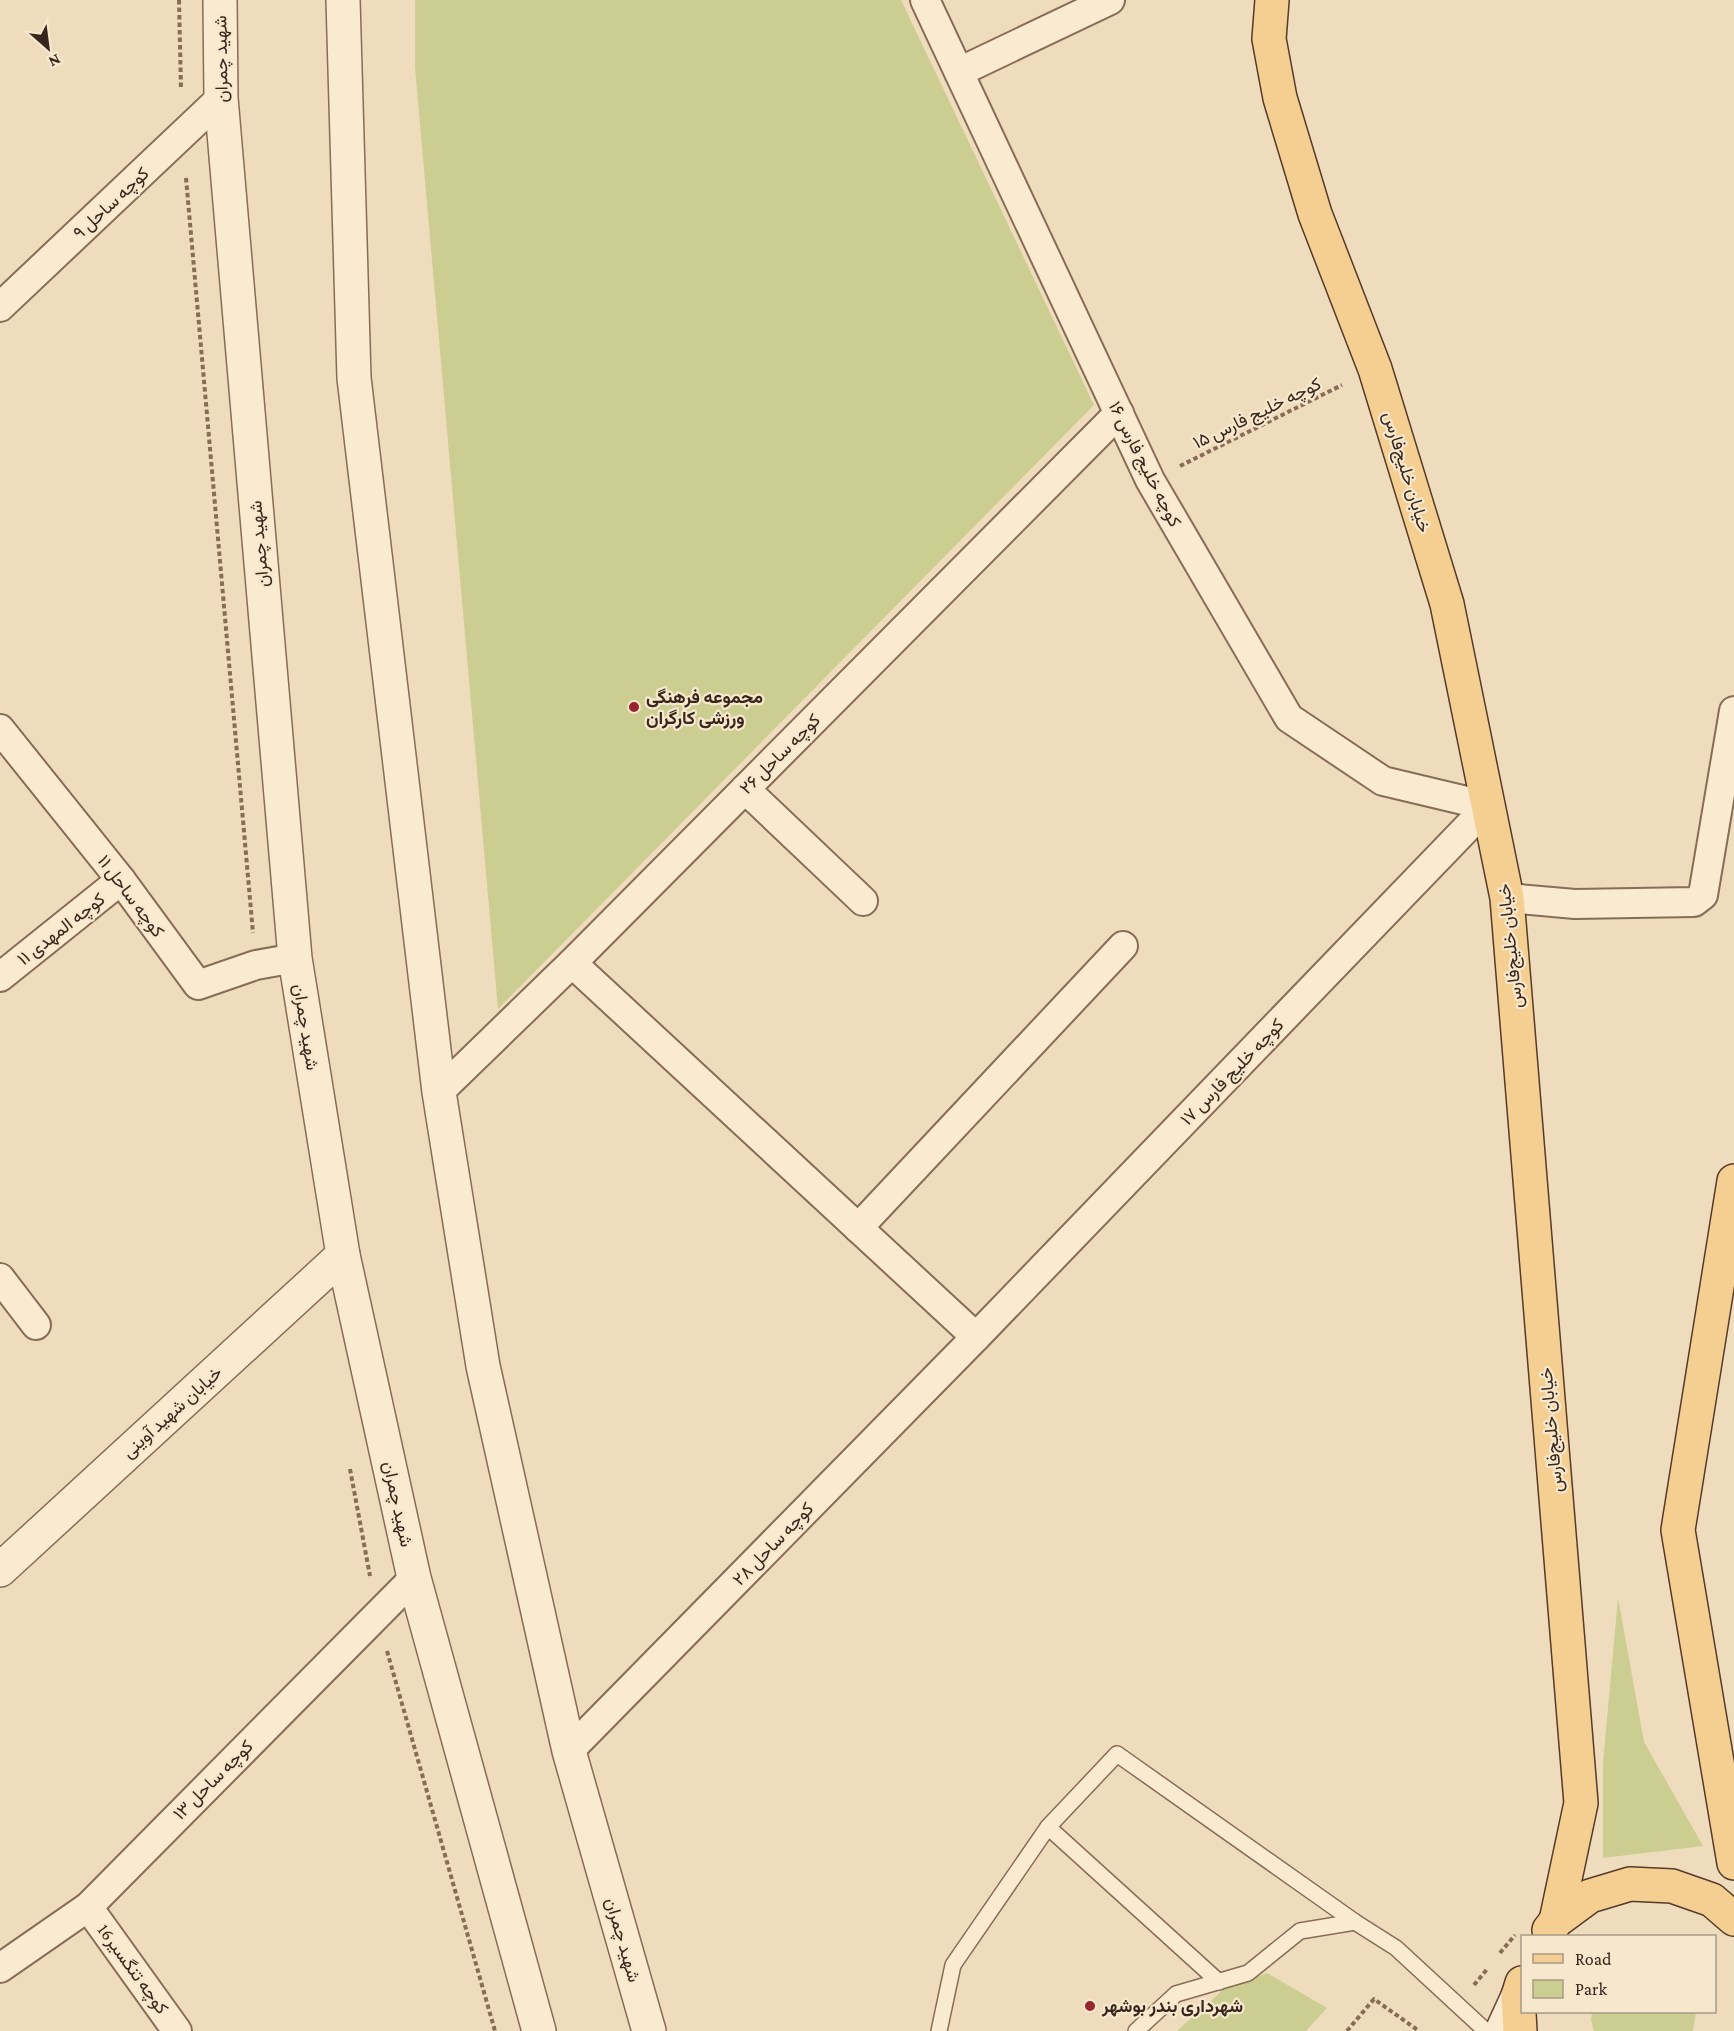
<svg xmlns="http://www.w3.org/2000/svg" width="1734" height="2031" viewBox="0 0 1734 2031" font-family="'Crimson Pro',Vazirmatn,serif">
  <style>
    .green { fill: #cbcd91 }
    .lines { fill: none; stroke-linecap: round; stroke-linejoin: round }
    .service-casing { stroke: #876c56; stroke-width: 18 }
    .minor-casing { stroke: #876c56; stroke-width: 32 }
    .tertiary-casing { stroke: #876c56; stroke-width: 36 }
    .secondary-casing { stroke: #694d39; stroke-width: 36 }
    .primary-casing { stroke: #543b2a; stroke-width: 36 }
    .path { stroke: #876c56; stroke-width: 4; stroke-dasharray: 4.5 3; stroke-linecap: butt }
    .service { stroke: #faead0; stroke-width: 15 }
    .minor { stroke: #faead0; stroke-width: 28 }
    .tertiary { stroke: #faead0; stroke-width: 33 }
    .secondary { stroke: #faead0; stroke-width: 33 }
    .primary { stroke: #f5cf92; stroke-width: 33 }
    .poi-dot { fill: #98242d; stroke: #f6e7cd; stroke-width: 2 }
    .labels { text-anchor: middle; stroke-width: 4.5; stroke-linejoin: round; paint-order: stroke }
    .street-label { font-size: 18px; fill: #36261b; stroke: #f6e7cd }
    .poi-label { font-size: 18px; font-weight: bold; fill: #36261b; stroke: #f6e7cd; text-anchor: start }
  </style>
  <rect width="100%" height="100%" fill="#efdcbd"/>
  <g class="green">
    <path d="M415 0H901L1094 405 498 1009 415 67Z"/>
    <path d="M1618 1598 1644 1742 1703 1846 1603 1858V1763Z"/>
    <path d="M1267 1973 1327 2008 1306 2031H1177L1224 1989Z"/>
    <path d="M1592 2012H1696L1693 2031H1594L1591 2020Z"/>
  </g>
  <g class="lines">
    <g class="service-casing">
      <g id="service">
        <path d="M1048 1827 1219 1982"/>
        <path d="M939 2031 953 1965 1048 1827 1117 1754 1355 1922 1396 1948 1486 2031"/>
        <path d="M1136 2031 1176 1994 1248 1973 1300 1931 1355 1922"/>
      </g>
    </g>
    <g class="minor-casing">
      <g id="minor">
        <path d="M925 0 1150 480 1289 718 1383 781 1488 806"/>
        <path d="M959 72 1110 0"/>
        <path d="M0 307 221 98"/>
        <path d="M0 729 121 880 198 985 256 965 295 958"/>
        <path d="M745 789 863 901"/>
        <path d="M1507 898 1575 904 1694 902 1703 895 1734 711"/>
        <path d="M572 963 976 1337"/>
        <path d="M0 977 121 880"/>
        <path d="M439 1092 572 963 1119 413"/>
        <path d="M858 1228 1123 946"/>
        <path d="M0 1278 36 1325"/>
        <path d="M569 1751 976 1337 1488 806"/>
        <path d="M88 1907 177 2031"/>
        <path d="M0 1968 88 1907 414 1578"/>
      </g>
    </g>
    <g class="tertiary-casing">
      <g id="tertiary">
        <path d="M220 0 221 98 295 958 343 1255 414 1578 539 2031"/>
        <path d="M343 0 354 378 439 1092 483 1366 569 1751 649 2031"/>
        <path d="M0 1570 343 1255"/>
      </g>
    </g>
    <g class="secondary-casing">
      <path id="secondary" d="M1502 2031 1518 1996"/>
    </g>
    <g class="primary-casing">
      <g id="primary">
        <path d="M1272 0 1269 39 1280 98 1315 214 1375 369 1447 604 1507 898 1581 1803 1556 1921"/>
        <path d="M1734 1181 1678 1530 1734 1863"/>
        <path d="M1549 1930 1556 1921 1590 1896 1630 1884 1672 1886 1712 1900 1734 1919"/>
        <path d="M1520 2031 1518 1996 1522 1983"/>
      </g>
    </g>
    <g class="path">
      <path d="M179 0 181 90"/>
      <path d="M186 178 253 933"/>
      <path d="M1180 466 1342 385"/>
      <path d="M350 1469 370 1576"/>
      <path d="M387 1651 495 2031"/>
      <path d="M1500 1953 1515 1935"/>
      <path d="M1474 1985 1488 1968"/>
      <path d="M1347 2031 1374 1999 1419 2031"/>
    </g>
    <use href="#service" class="service"/>
    <use href="#minor" class="minor"/>
    <use href="#tertiary" class="tertiary"/>
    <use href="#secondary" class="secondary"/>
    <use href="#primary" class="primary"/>
  </g>
  <g class="poi-dot">
    <circle cx="634" cy="707" r="6"/>
    <circle cx="1090" cy="2006" r="6"/>
  </g>
  <g class="labels">
    <g class="street-label">
      <text transform="translate(221 59) rotate(-91)" y="6">شهید چمران</text>
      <text transform="translate(111 203) rotate(-43)" y="6">کوچه ساحل ۹</text>
      <text transform="translate(1257 413) rotate(-26)" y="6">کوچه خلیج فارس ۱۵</text>
      <text transform="translate(1145 464) rotate(63)" y="6">کوچه خلیج فارس ۱۶</text>
      <text transform="translate(1407 472) rotate(73)" y="6">خیابان خلیج‌فارس</text>
      <text transform="translate(259 544) rotate(-95)" y="6">شهید چمران</text>
      <text transform="translate(780 754) rotate(-45)" y="6">کوچه ساحل ۲۶</text>
      <text transform="translate(131 896) rotate(53)" y="6">کوچه ساحل ۱۱</text>
      <text transform="translate(61 929) rotate(-38)" y="6">کوچه المهدی ۱۱</text>
      <text transform="translate(1510 946) rotate(-96)" y="6">خیابان خلیج‌فارس</text>
      <text transform="translate(306 1027) rotate(81)" y="6">شهید چمران</text>
      <text transform="translate(1232 1072) rotate(-46)" y="6">کوچه خلیج فارس ۱۷</text>
      <text transform="translate(172 1412) rotate(-42)" y="6">خیابان شهید آوینی</text>
      <text transform="translate(1551 1430) rotate(-95)" y="6">خیابان خلیج‌فارس</text>
      <text transform="translate(398 1504) rotate(78)" y="6">شهید چمران</text>
      <text transform="translate(773 1544) rotate(-46)" y="6">کوچه ساحل ۲۸</text>
      <text transform="translate(213 1780) rotate(-45)" y="6">کوچه ساحل ۱۳</text>
      <text transform="translate(623 1940) rotate(74)" y="6">شهید چمران</text>
      <text transform="translate(133 1969) rotate(54)" y="6">کوچه تنگسیر16</text>
    </g>
    <g class="poi-label">
      <text x="646" y="703">مجموعه فرهنگی<tspan x="646" dy="21">ورزشی کارگران</tspan></text>
      <text x="1102" y="2012">شهرداری بندر بوشهر</text>
    </g>
  </g>
  <rect x="1521" y="1935" width="195" height="78" fill="#f6e7cd" stroke="#a99a86" stroke-width="1.5"/>
  <rect x="1533" y="1954" width="30" height="9" fill="#f5cf92" stroke="#a99a86" stroke-width="1.5"/>
  <text x="1575" y="1965" font-size="18" fill="#36261b">Road</text>
  <rect x="1533" y="1980" width="30" height="18" fill="#cbcd91" stroke="#a99a86" stroke-width="1.5"/>
  <text x="1575" y="1995" font-size="18" fill="#36261b">Park</text>
  <g transform="translate(48 48) rotate(152)" stroke="#f6e7cd" stroke-width="4.5" paint-order="stroke">
  <path d="M0-4.5L10 22L0 15L-10 22Z" fill="#36261b"/>
  <text y="-9" font-size="16" font-weight="bold" text-anchor="middle" fill="#36261b">N</text>
  </g>
</svg>
